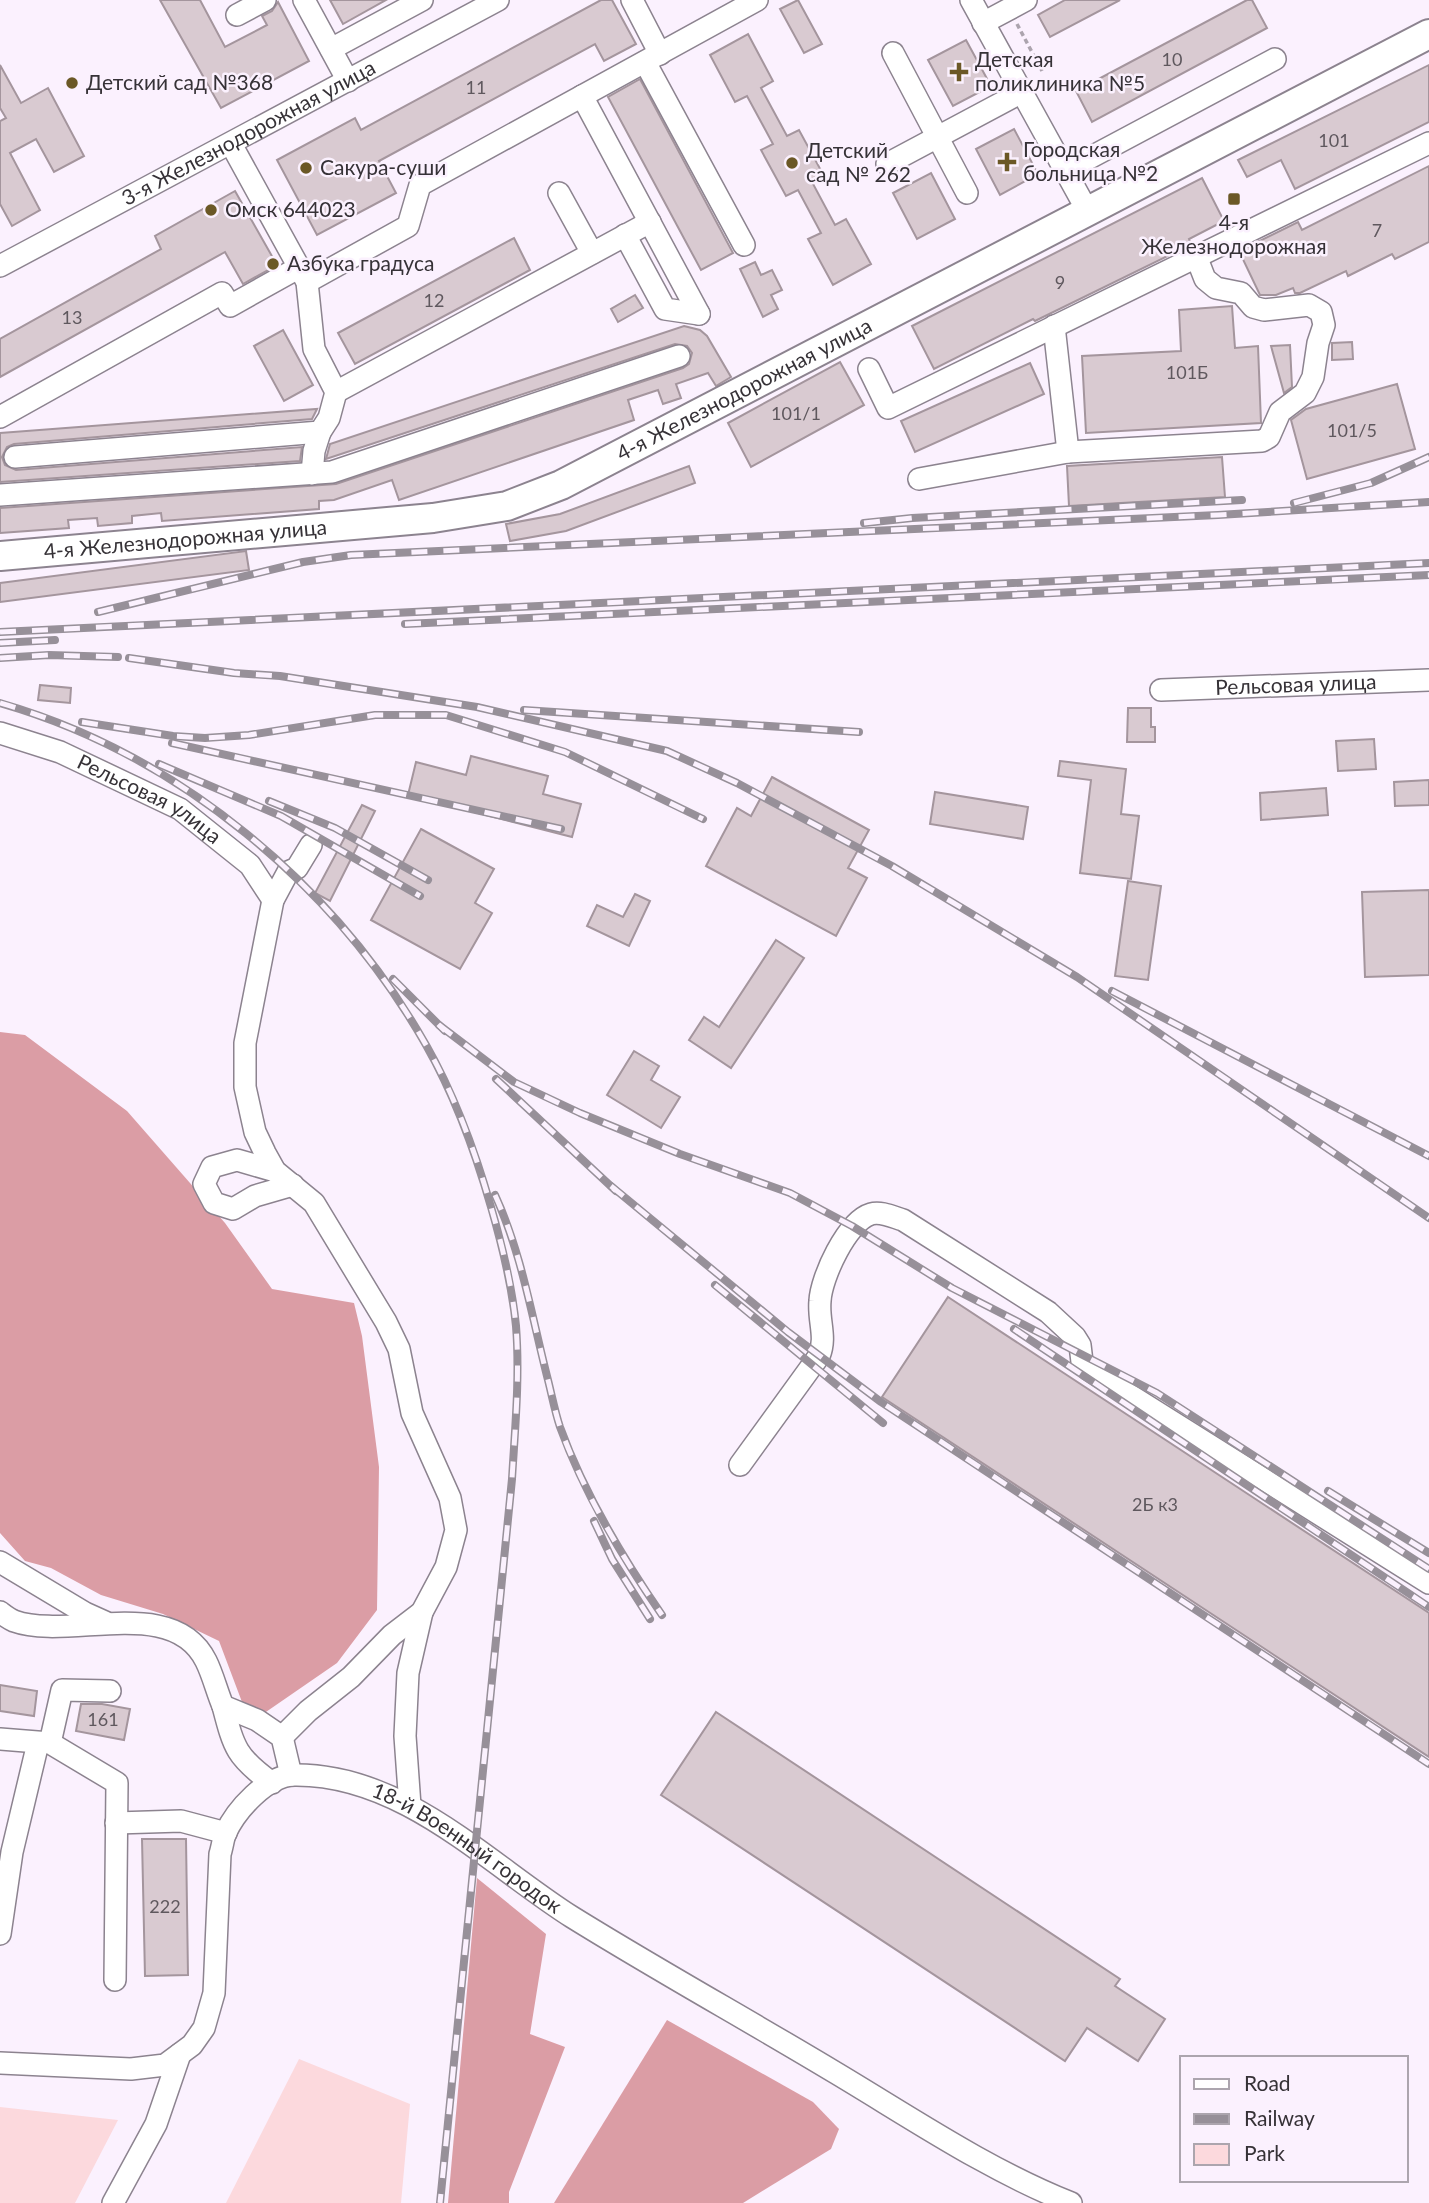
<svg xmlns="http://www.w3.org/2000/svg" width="1429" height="2203" viewBox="0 0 1429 2203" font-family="Lato,sans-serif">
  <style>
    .green { fill: #fcd9dd }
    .forest { fill: #db9da5 }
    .building { fill: #d9cad1; stroke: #a4959d; stroke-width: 2 }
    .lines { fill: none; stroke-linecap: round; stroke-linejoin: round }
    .minor-casing { stroke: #8c838f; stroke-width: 24 }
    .major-casing { stroke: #8c838f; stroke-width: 32 }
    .path { stroke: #aca4ae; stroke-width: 3.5; stroke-dasharray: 5 3.5; stroke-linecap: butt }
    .minor { stroke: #fff; stroke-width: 21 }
    .major { stroke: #fff; stroke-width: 28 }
    .rail-casing { stroke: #979099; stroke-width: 8 }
    .rail { stroke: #fbf1fe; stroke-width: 5; stroke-dasharray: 16; stroke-linecap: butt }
    .poi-dot { fill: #6b5826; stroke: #fbf1fe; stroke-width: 2.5 }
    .labels { text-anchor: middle; stroke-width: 5; stroke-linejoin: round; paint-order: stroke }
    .number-label { font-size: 18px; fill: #5f585e }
    .poi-label { font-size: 21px; fill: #363237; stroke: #fbf1fe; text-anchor: start }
    .street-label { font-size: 21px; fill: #363237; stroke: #fbf1fe }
  </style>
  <rect width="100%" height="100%" fill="#fbf1fe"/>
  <g class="green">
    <path d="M299 2059 410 2104 401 2203H226Z"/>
    <path d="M0 2107 118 2120 75 2203H0Z"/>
  </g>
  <g class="forest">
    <path d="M0 1032 25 1035 127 1111 225 1223 272 1289 354 1303 362 1336 379 1467 377 1610 337 1663 263 1714 242 1702 219 1641 163 1614 101 1595 51 1568 25 1561 0 1533Z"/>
    <path d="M477 1878 546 1934 530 2034 565 2047 509 2192V2203H448Z"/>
    <path d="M667 2020 813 2102 839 2129 831 2149 743 2203H554Z"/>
  </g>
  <g class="building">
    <path d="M160 0H200L225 47 267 25 262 16 272 11 278 2 309 61 221 108Z"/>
    <path d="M330 0H386L343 24Z"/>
    <path d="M601 0H612L636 44 604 61 595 44 379 161 396 193 317 235 277 160 355 118 361 130Z"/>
    <path d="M798 0 822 44 804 53 780 9Z"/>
    <path d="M1065 0H1120L1050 37 1038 15Z"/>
    <path d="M1247 0H1252L1267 28 1092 122 1076 91Z"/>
    <path d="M748 34 773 81 761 88 787 136 799 130 824 176 812 182 835 225 846 219 871 264 833 285 808 239 821 233 798 190 786 196 761 150 773 144 747 96 735 102 710 55Z"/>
    <path d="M966 40 991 86 953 106 928 60Z"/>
    <path d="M0 65 21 103 48 88 84 156 54 172 36 139 10 153 40 210 12 226 0 204V121L6 118 0 108Z"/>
    <path d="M1429 65V122L1295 189 1281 160 1247 177 1238 160Z"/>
    <path d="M640 79 733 253 701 270 608 97Z"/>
    <path d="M1014 129 1038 174 1000 195 976 149Z"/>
    <path d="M1429 166V242L1395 259 1392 254 1348 276 1346 271 1300 293H1295L1293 288 1276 295H1260L1239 251 1298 222 1302 230Z"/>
    <path d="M931 173 955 219 917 239 893 193Z"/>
    <path d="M1202 178 1224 221 1189 239 1191 244 1186 247 1035 321 1033 319 934 369 912 326Z"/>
    <path d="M235 191 277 265 243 284 225 252 0 377V339L161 249 155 236Z"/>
    <path d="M514 238 530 270 355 364 338 333Z"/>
    <path d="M755 262 761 275 772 270 782 290 771 295 778 309 763 317 740 269Z"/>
    <path d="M635 295 643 308 618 322 611 309Z"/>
    <path d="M1232 306 1235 348 1258 346 1261 423 1086 433 1082 356 1181 351 1179 310Z"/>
    <path d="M684 326 700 330 707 336 731 377 716 386 708 373 676 384 681 398 663 404 658 390 628 400 634 420 399 500 392 480 334 500 319 501V509L162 521 161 513 132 516V523L98 526 97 518 68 520 69 528 0 533V508L336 484 683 368 689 364 692 353 687 346 675 344 326 459 330 444Z"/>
    <path d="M283 330 313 385 284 401 254 346Z"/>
    <path d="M1352 342 1353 359 1332 360V343Z"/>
    <path d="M1290 345 1292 387 1284 393 1271 346Z"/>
    <path d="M840 362 864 405 751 467 728 423Z"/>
    <path d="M1030 363 1044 394 915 452 901 421Z"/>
    <path d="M1397 384 1415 449 1307 479 1291 420 1306 409Z"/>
    <path d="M317 409 312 419 14 444 7 447 2 457 5 465 16 470 302 447 300 461 0 482V433Z"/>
    <path d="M1222 457 1225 497 1069 506 1067 466Z"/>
    <path d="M689 466 695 483 566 531 510 541 506 524 560 514Z"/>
    <path d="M246 551 249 570 0 602V583Z"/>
    <path d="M40 685 71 688 70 703 38 700Z"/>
    <path d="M1128 708H1151V727H1155V742H1127Z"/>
    <path d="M1374 739 1376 769 1338 771 1336 741Z"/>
    <path d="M471 756 548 776 543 794 581 804 572 837 408 795 416 762 466 775Z"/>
    <path d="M1060 761 1126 769 1121 814 1139 816 1131 879 1080 873 1091 780 1058 776Z"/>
    <path d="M772 777 869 830 848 868 867 878 836 936 706 866 737 808 751 816Z"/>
    <path d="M1429 780V805L1395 806 1394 782Z"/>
    <path d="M1326 788 1328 815 1261 820 1260 793Z"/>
    <path d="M935 792 1028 807 1023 839 930 824Z"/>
    <path d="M362 805 375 811 330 901 315 893Z"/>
    <path d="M421 829 494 869 475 903 492 913 460 969 371 920Z"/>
    <path d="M1128 881 1161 886 1148 980 1115 976Z"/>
    <path d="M1429 890V975L1365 977 1362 892Z"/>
    <path d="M635 894 650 901 629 946 587 926 597 905 623 917Z"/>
    <path d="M776 940 804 958 731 1068 689 1040 704 1017 719 1027Z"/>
    <path d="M634 1051 659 1066 651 1080 680 1097 661 1128 607 1095Z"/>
    <path d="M948 1297 1429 1613V1757L882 1397Z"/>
    <path d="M0 1685 37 1691 34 1716 0 1711Z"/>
    <path d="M81 1704H102L130 1709 124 1740 76 1731Z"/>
    <path d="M716 1712 1120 1979 1115 1986 1165 2019 1138 2061 1087 2028 1065 2061 661 1795Z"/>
    <path d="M142 1839H186L188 1975 145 1976Z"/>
  </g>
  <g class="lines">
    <g class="minor-casing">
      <g id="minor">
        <path d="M304 0 348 81"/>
        <path d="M632 0 660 54"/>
        <path d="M971 0 1088 212"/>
        <path d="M237 15 265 0"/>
        <path d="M983 23 1026 0"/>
        <path d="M331 49 422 0"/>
        <path d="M893 53 967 193"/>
        <path d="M645 62 744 245"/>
        <path d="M582 96 699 314"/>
        <path d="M887 164 1022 92"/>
        <path d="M1065 171 1275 59"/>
        <path d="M559 193 592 253"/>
        <path d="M625 235 665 309 699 314"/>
        <path id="s1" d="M0 266 498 0"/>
        <path d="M307 282 408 226 420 185 757 0"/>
        <path d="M1054 326 1068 452"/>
        <path d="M869 369 888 408 1429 143"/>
        <path d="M336 392 650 222"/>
        <path d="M0 417 222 293 230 306 298 268"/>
        <path d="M15 457 320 432 329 418 336 392 314 349 307 282 231 144"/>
        <path d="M312 474 314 451 320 432"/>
        <path d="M919 479 1068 452 1262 441 1269 437 1280 412 1305 393 1313 377 1318 343 1324 325 1321 312 1309 305 1264 310 1253 307 1241 293 1216 288 1205 279 1196 256"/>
        <path d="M0 495 332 472 679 356"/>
        <path id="s2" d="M1161 690 1429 680"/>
        <path id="s3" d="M0 733 60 752 180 809 250 865 273 900"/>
        <path d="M275 1171 237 1160 212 1167 204 1184 214 1203 233 1209 255 1196 293 1185"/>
        <path d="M740 1465 819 1356C827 1337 818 1321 820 1301 821 1278 847 1221 871 1214 881 1211 893 1217 903 1220L1048 1312 1075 1337 1080 1345 1082 1362 1088 1369 1429 1583"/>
        <path d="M0 1562 85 1613 105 1622"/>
        <path d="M0 1612C4 1615 9 1619 14 1621 69 1641 173 1594 206 1661 213 1675 217 1692 223 1706L257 1720 282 1737 291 1775"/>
        <path d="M223 1706C234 1748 236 1757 272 1783"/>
        <path d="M282 1737 308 1711 351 1677 392 1635 422 1612 446 1567 456 1530 450 1498 412 1413 399 1349 386 1322 314 1203 275 1171 265 1153 255 1132 245 1087V1043L273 900 288 872 297 868 311 845"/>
        <path d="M0 1739 50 1743 117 1783 115 1980"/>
        <path d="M50 1743 62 1690 110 1691"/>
        <path d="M410 1806 405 1736 408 1673 422 1612"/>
        <path d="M116 1823 181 1821 226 1833"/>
        <path d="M0 1934 12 1852 38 1743"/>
        <path id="s4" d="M0 2063 131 2069 165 2065 192 2045 204 2028 214 1993 220 1854C222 1848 223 1840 225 1834 236 1810 267 1775 295 1775 403 1774 487 1863 572 1917 659 1971 748 2020 836 2073 913 2119 988 2170 1071 2203"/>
        <path d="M113 2203 156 2124 180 2054"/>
      </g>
    </g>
    <g class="major-casing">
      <g id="major">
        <path id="s5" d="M0 556 433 518 507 506 561 485 1429 34"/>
      </g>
    </g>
    <path class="path" d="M1017 24 1042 71"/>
    <use href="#minor" class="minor"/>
    <use href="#major" class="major"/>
    <g class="rail-casing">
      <g id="rail">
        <path d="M1294 503 1371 483 1429 457"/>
        <path d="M864 523 912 518 1242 500"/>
        <path d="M98 612 303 562 351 555 1218 515 1429 502"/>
        <path d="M405 624 1429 575"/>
        <path d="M0 632 1429 563"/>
        <path d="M0 643 55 640"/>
        <path d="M0 658 49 655 118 657"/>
        <path d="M129 658 234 673 280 676 477 707 667 751 737 783 892 866 1077 977 1429 1218"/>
        <path d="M0 703C178 754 335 885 426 1045 455 1096 475 1151 491 1207 502 1245 512 1285 516 1326 520 1377 515 1428 512 1479L440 2203"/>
        <path d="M524 710 859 732"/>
        <path d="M82 722 173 736 205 738 249 735 375 715H446L565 752 703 819"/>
        <path d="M172 743 561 829"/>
        <path d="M159 764 281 816 420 896"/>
        <path d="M269 801 335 828 428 880"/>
        <path d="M393 979 445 1031"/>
        <path d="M1112 991 1429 1156"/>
        <path d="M439 1025 514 1082 580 1113 680 1154 790 1193 852 1226 952 1288 1157 1393 1429 1569"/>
        <path d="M496 1079 616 1191"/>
        <path d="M611 1186 788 1332 881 1402 1429 1764"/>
        <path d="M495 1195C522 1254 532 1318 548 1380 552 1396 555 1412 560 1427 584 1493 622 1557 662 1615"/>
        <path d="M715 1285 883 1423"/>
        <path d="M1014 1329 1429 1607"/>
        <path d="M1328 1491 1429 1553"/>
        <path d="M594 1521 612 1559 650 1619"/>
      </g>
    </g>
    <use href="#rail" class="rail"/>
  </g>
  <g class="poi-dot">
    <path d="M955.5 61.5h7v7h7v7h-7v7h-7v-7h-7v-7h7z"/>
    <circle cx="72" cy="83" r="7"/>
    <path d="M1003.5 151.5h7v7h7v7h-7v7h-7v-7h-7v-7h7z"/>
    <circle cx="792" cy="163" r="7"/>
    <circle cx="306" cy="168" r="7"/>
    <rect x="1227" y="192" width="14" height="14" rx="3.5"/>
    <circle cx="211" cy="210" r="7"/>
    <circle cx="273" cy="264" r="7"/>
  </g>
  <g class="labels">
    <g class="number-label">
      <text x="1172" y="66">10</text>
      <text x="476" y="94">11</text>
      <text x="1334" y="147">101</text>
      <text x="1377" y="237">7</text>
      <text x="1060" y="289">9</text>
      <text x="434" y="307">12</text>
      <text x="72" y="324">13</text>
      <text x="1187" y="379">101Б</text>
      <text x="796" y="420">101/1</text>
      <text x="1352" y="437">101/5</text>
      <text x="1155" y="1511">2Б к3</text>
      <text x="103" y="1726">161</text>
      <text x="165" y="1913">222</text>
    </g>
    <g class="poi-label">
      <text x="975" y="67">Детская<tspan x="975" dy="24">поликлиника №5</tspan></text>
      <text x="86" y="90">Детский сад №368</text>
      <text x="1023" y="157">Городская<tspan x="1023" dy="24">больница №2</tspan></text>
      <text x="806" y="158">Детский<tspan x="806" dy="24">сад № 262</tspan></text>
      <text x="320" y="175">Сакура-суши</text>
      <text x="225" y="217">Омск 644023</text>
      <text x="1234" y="230" text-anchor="middle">4-я<tspan x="1234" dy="24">Железнодорожная</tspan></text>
      <text x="287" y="271">Азбука градуса</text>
    </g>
    <g class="street-label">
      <text dy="7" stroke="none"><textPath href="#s1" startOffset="282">3-я Железнодорожная улица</textPath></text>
      <text dy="7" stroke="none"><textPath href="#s5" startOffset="774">4-я Железнодорожная улица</textPath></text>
      <text dy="7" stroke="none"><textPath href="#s5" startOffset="186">4-я Железнодорожная улица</textPath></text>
      <text dy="7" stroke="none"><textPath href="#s2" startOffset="135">Рельсовая улица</textPath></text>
      <text dy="7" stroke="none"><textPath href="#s3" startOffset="164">Рельсовая улица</textPath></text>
      <text dy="7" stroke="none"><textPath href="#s4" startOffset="702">18-й Военный городок</textPath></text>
    </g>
  </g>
  <rect x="1180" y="2056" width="228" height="126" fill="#fbf1fe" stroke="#aca5ae" stroke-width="2"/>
  <rect x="1194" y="2079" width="35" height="10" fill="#ffffff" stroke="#aca5ae" stroke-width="2"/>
  <text x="1244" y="2091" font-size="21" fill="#363237">Road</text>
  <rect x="1194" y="2114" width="35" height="10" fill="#979099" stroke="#aca5ae" stroke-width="2"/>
  <text x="1244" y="2126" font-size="21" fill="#363237">Railway</text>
  <rect x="1194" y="2144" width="35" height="21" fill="#fcd9dd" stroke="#aca5ae" stroke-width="2"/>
  <text x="1244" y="2161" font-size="21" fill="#363237">Park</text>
</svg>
